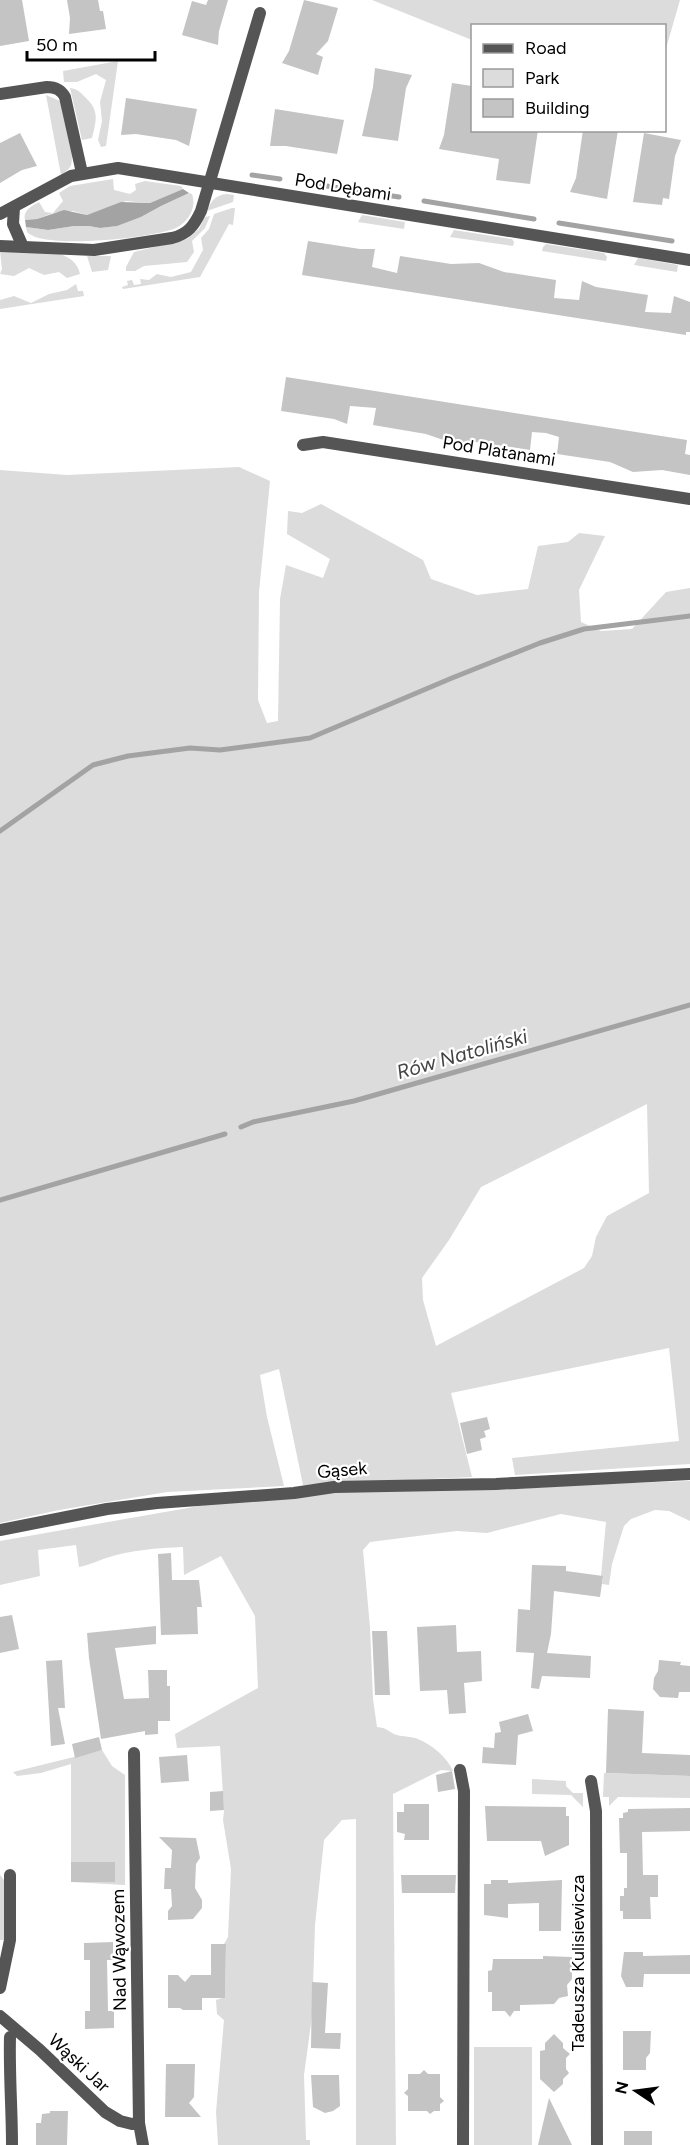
<svg xmlns="http://www.w3.org/2000/svg" width="690" height="2145" viewBox="0 0 690 2145" font-family="Figtree,sans-serif">
  <style>
    .green { fill: #dcdcdc; fill-rule: evenodd }
    .water { fill: #a3a3a3 }
    .lines { fill: none; stroke-linecap: round; stroke-linejoin: round }
    .stream { stroke: #a3a3a3; stroke-width: 5 }
    .building { fill: #c4c4c4 }
    .minor { stroke: #555; stroke-width: 12 }
    .labels { text-anchor: middle; stroke-width: 4.5; stroke-linejoin: round; paint-order: stroke }
    .street-label { font-size: 18px; fill: #000; stroke: #fff }
    .water-label { font-size: 20px; font-style: italic; fill: #444; stroke: #fff }
  </style>
  <rect width="100%" height="100%" fill="#fff"/>
  <g class="green">
    <path d="M372 0H680L665 52 664 26H472V40Z"/>
    <path d="M118 61 106 146 101 147 98 140 102 121 100 102 106 80 96 74 77 82H64L63 71Z"/>
    <path d="M70 88C78 89 81 93 86 98 100 111 96 122 92 138L82 140Z"/>
    <path d="M46 95 60 101C65 111 75 155 71 165 69 170 65 172 61 175Z"/>
    <path d="M113 179 114 190 130 194 136 190 135 184 145 181 181 186 183 189 150 203 126 201 87 215 73 211 53 213 37 219 25 220C23 210 32 206 39 202L45 212 53 213 63 201 59 193 70 186Z"/>
    <path d="M189 193 192 194C197 208 188 222 176 228 153 238 43 250 27 232L26 227 48 230 74 226H89L100 228 116 226 141 217 161 206Z"/>
    <path d="M227 194 234 195 233 202 207 211C211 201 215 195 227 194Z"/>
    <path d="M232 208H235L233 225 229 224 200 277 123 289 122 287 128 285 127 281 132 280 134 285 141 284 140 279 149 280 157 274 171 277 191 272 203 250 201 238 209 229 214 214Z"/>
    <path d="M362 215 405 222 404 229 358 222Z"/>
    <path d="M210 216 205 228 192 241 194 252 187 262 144 266 135 271H126V267L134 252 187 239 199 229 205 217Z"/>
    <path d="M454 230 512 239 514 242 513 246 450 237Z"/>
    <path d="M546 244 604 253 607 257 606 261 542 251 543 247Z"/>
    <path d="M0 251C25 252 74 244 80 274L67 278 59 272 44 275 29 268 14 276 0 274 2 269Z"/>
    <path d="M87 256H111L108 270 92 272Z"/>
    <path d="M638 258 678 265 677 272 634 265Z"/>
    <path d="M76 284 78 291H83L84 296 0 309V300L14 296 31 303 49 294 67 290Z"/>
    <path d="M239 467 270 481 259 592 258 700 267 723 278 721 280 599 286 565 323 578 330 559 287 534 288 511 302 513 321 504 423 560 431 579 477 595 528 589 538 546 568 542 579 533 605 536 579 590 581 622 601 631 632 629 666 592 690 588V1464L515 1475 512 1458 679 1441 669 1348 451 1393 472 1477 303 1485 279 1369 260 1375 267 1417 284 1486 167 1492 59 1510 0 1523V470L67 475ZM647 1104 649 1193 607 1216 596 1237 592 1256 584 1268 436 1346 423 1300 422 1278 449 1240 481 1187Z"/>
    <path d="M690 1481V1521L669 1511 655 1510 631 1519 624 1526 612 1564 609 1585 602 1584 603 1577 601 1576 606 1522 561 1514 487 1533 457 1531 370 1542 363 1550 370 1627 373 1699 377 1727C387 1728 386 1730 394 1734 401 1737 411 1736 418 1739 432 1745 447 1757 453 1771L441 1770 393 1794 396 2145H356V1819L342 1820 324 1840 315 1925 312 2016 304 2075 306 2140H310V2145H218L216 2112 224 2020 217 2014 216 2000 225 1997 226 1945 224 1944 228 1937 231 1869 223 1820 224 1811 220 1746 177 1748 175 1734 258 1688 255 1616 221 1556 184 1575 183 1547C157 1548 131 1550 106 1558 97 1561 89 1565 79 1567L76 1545 38 1550 40 1576 0 1585V1541L222 1502 354 1490H502L595 1484Z"/>
    <path d="M102 1750 112 1766 125 1775V1885L71 1882V1764L41 1773 17 1776 13 1772Z"/>
    <path d="M604 1773 690 1776V1798L618 1797 609 1806V1797H603Z"/>
    <path d="M532 1779 566 1781V1786L573 1793H583V1807L571 1795 532 1794Z"/>
    <path d="M0 1875 4 1880 6 1940H0Z"/>
    <rect x="474" y="2047" width="58" height="98"/>
  </g>
  <path class="water" d="M183 189 189 193 161 206 141 217 117 226 100 228 89 226H74L48 230 26 227 25 220 37 219 64 210 87 215 121 202 150 203Z"/>
  <g class="lines">
    <g class="stream">
      <path d="M252 175 280 179"/>
      <path d="M320 185 399 197"/>
      <path d="M424 201 534 219"/>
      <path d="M559 223 672 241"/>
      <path d="M0 831 93 765 128 756 190 748 220 750 310 738 452 678 540 643 584 629 690 616"/>
      <path d="M241 1127 253 1122 354 1101 690 1005"/>
      <path d="M0 1200 225 1134"/>
    </g>
  </g>
  <g class="building">
    <path d="M0 0H22L29 41 0 46Z"/>
    <path d="M67 0H98L100 11H103L106 29 69 34 70 18Z"/>
    <path d="M208 0H228L219 31 218 45 182 35 192 1 206 5Z"/>
    <path d="M304 0 338 8 328 41 316 54 323 57 318 75 282 63 289 51Z"/>
    <path d="M375 68 412 75 406 88 398 141 362 136 373 87Z"/>
    <path d="M452 83 472 86V130H538L530 184 496 180 499 159 439 149 444 135Z"/>
    <path d="M126 98 197 109 189 146 176 140 136 134 121 135Z"/>
    <path d="M275 109 344 120 337 154 286 146H270Z"/>
    <path d="M583 130H618L607 199 570 192 576 178Z"/>
    <path d="M20 133 37 166 22 170 0 183V143Z"/>
    <path d="M644 133 681 140 675 156 669 199 663 198 662 205 633 202Z"/>
    <path d="M308 241 360 249H375L372 267 397 273 400 256 451 264 479 263 504 272 556 280 554 298 579 300 582 281 596 287 648 295 645 312 671 313 674 296 690 302V332H686V335L302 275Z"/>
    <path d="M286 377 687 440 685 454 690 455V475L662 470 633 472 610 462 557 454 559 437 546 433 532 432 530 450 478 442 452 443 426 434 373 425 376 408 350 406 347 424 334 419 281 411Z"/>
    <path d="M487 1417 490 1429 484 1431 486 1437 480 1439 482 1450 467 1454 460 1423Z"/>
    <path d="M171 1553 172 1580H199L202 1607H197L198 1634 161 1635 158 1554Z"/>
    <path d="M532 1565 566 1566V1571L603 1576 600 1597 554 1591 551 1634 547 1653 591 1656 590 1678 542 1676 539 1689 531 1688 534 1653 516 1652 518 1609 530 1610Z"/>
    <path d="M12 1615 19 1649 0 1653V1617Z"/>
    <path d="M456 1625 457 1652 481 1651 482 1681 464 1683 466 1713 449 1714 447 1690 420 1691 417 1627Z"/>
    <path d="M156 1626V1644L115 1648 124 1699 149 1698 148 1670H167V1686H170V1721H158V1734L145 1735V1731L101 1739 89 1658 87 1633Z"/>
    <path d="M372 1631H387L390 1695H375Z"/>
    <path d="M62 1660 65 1708H58L65 1744 51 1746 46 1661Z"/>
    <path d="M659 1660 681 1662 680 1665 690 1666V1692H679L678 1698 660 1697 653 1689 654 1678 658 1671Z"/>
    <path d="M608 1709 644 1711 642 1753 690 1755V1776L606 1773Z"/>
    <path d="M528 1714 533 1731 518 1735 516 1765 482 1763 483 1747 494 1748 495 1733 501 1732 499 1722Z"/>
    <path d="M99 1737 102 1750 75 1758 72 1744Z"/>
    <path d="M187 1755 189 1781 161 1783 159 1757Z"/>
    <path d="M452 1771 455 1789 438 1792 436 1775Z"/>
    <path d="M223 1791 224 1810 210 1811V1792Z"/>
    <path d="M404 1804H429V1840H404L405 1834 397 1832V1812H404Z"/>
    <path d="M485 1806 566 1807V1816H569V1845L545 1856 541 1841H487Z"/>
    <path d="M690 1808V1831L642 1832 643 1875H658V1897H650L651 1919H623V1911H620V1896H624V1888H627V1853H620L619 1818H623V1813L628 1812V1809Z"/>
    <path d="M159 1837 196 1838 200 1858 196 1864 195 1888 202 1900V1908L193 1919 168 1920V1911L172 1906 171 1889H164L165 1868H171L172 1850Z"/>
    <rect x="71" y="1862" width="44" height="20"/>
    <path d="M401 1875H456L455 1893H402Z"/>
    <path d="M491 1880H508V1883L562 1880 561 1931H539V1903L508 1904V1918L484 1915V1884H491Z"/>
    <path d="M113 1942V1960H107L108 2011H114V2028L85 2029V2011H90V1960H84V1943Z"/>
    <path d="M211 1944H226L225 1998H202V2010H183L180 2008H168V1975H178L185 1982 191 1975H211Z"/>
    <path d="M624 1952H643V1956L690 1955V1974H644L643 1987H626L621 1976Z"/>
    <path d="M543 1956 572 1957V1979L567 1985 568 1996 559 1998 554 2004 520 2005V2011H514L510 2017 505 2011H492V1992H488V1971L492 1970 493 1959H543Z"/>
    <path d="M312 1982 328 1983 325 2033H341L340 2049 311 2048Z"/>
    <path d="M623 2031H651L650 2053 646 2058V2070H623Z"/>
    <path d="M554 2034 563 2043V2048L570 2054 566 2058V2069L569 2073 563 2079V2084L554 2092 540 2079V2051L545 2050V2043Z"/>
    <path d="M166 2064H195L194 2097 189 2103 201 2117H165Z"/>
    <path d="M424 2070 428 2074H440V2097L444 2101 440 2104V2111H434L430 2114 427 2111H408V2096L404 2093 408 2089V2074H420Z"/>
    <path d="M311 2075H339L340 2106 333 2111 325 2113 313 2107Z"/>
    <path d="M549 2098 572 2145H538Z"/>
    <path d="M50 2111H68L67 2145H36V2123H41L42 2114 50 2113Z"/>
    <rect x="624" y="2131" width="28" height="14"/>
  </g>
  <g class="lines">
    <g class="minor">
      <path d="M0 94 47 87C56 87 61 90 65 97L82 173"/>
      <path d="M14 207 13 224 23 247"/>
      <path d="M0 214 71 176 118 168 690 260"/>
      <path d="M0 246 94 250 172 238C188 234 194 226 201 211L260 13"/>
      <path d="M303 445 323 442 690 499"/>
      <path d="M0 1530 107 1509 157 1503 294 1493 334 1487 496 1484 690 1474"/>
      <path d="M134 1753 139 2123 143 2145"/>
      <path d="M460 1770 464 1791 463 2145"/>
      <path d="M591 1781 596 1811 597 2145"/>
      <path d="M0 1988 10 1940V1875"/>
      <path d="M0 2016 40 2050 105 2112 120 2121 132 2124 139 2123"/>
      <path d="M10 2037C9 2073 12 2109 12 2145"/>
    </g>
  </g>
  <g class="labels">
    <g class="street-label">
      <text transform="translate(343 187) rotate(9)" y="6">Pod Dębami</text>
      <text transform="translate(499 451) rotate(9)" y="6">Pod Platanami</text>
      <text transform="translate(342 1470) rotate(-5)" y="6">Gąsek</text>
      <text transform="translate(119 1950) rotate(-91)" y="6">Nad Wąwozem</text>
      <text transform="translate(578 1963) rotate(-90)" y="6">Tadeusza Kulisiewicza</text>
      <text transform="translate(79 2063) rotate(43)" y="6">Wąski Jar</text>
    </g>
    <g class="water-label">
      <text transform="translate(462 1054) rotate(-16)" y="7">Rów Natoliński</text>
    </g>
  </g>
  <rect x="471" y="24" width="195" height="108" fill="#ffffff" stroke="#999999" stroke-width="1.5"/>
  <rect x="483" y="44" width="30" height="9" fill="#555555" stroke="#999999" stroke-width="1.5"/>
  <text x="525" y="54" font-size="18" fill="#000000">Road</text>
  <rect x="483" y="69" width="30" height="18" fill="#dcdcdc" stroke="#999999" stroke-width="1.5"/>
  <text x="525" y="84" font-size="18" fill="#000000">Park</text>
  <rect x="483" y="99" width="30" height="18" fill="#c4c4c4" stroke="#999999" stroke-width="1.5"/>
  <text x="525" y="114" font-size="18" fill="#000000">Building</text>
  <g transform="translate(636 2091) rotate(283)" stroke="#ffffff" stroke-width="4.5" paint-order="stroke">
  <path d="M0-4.5L10 22L0 15L-10 22Z" fill="#000000"/>
  <text y="-9" font-size="16" font-weight="bold" text-anchor="middle" fill="#000000">N</text>
  </g>
  <path d="M27 51v9h128v-9" fill="none" stroke="#000000" stroke-width="3"/>
  <text x="36" y="51" font-size="18" fill="#000000" stroke="#ffffff" stroke-width="4.5" paint-order="stroke">50 m</text>
</svg>
